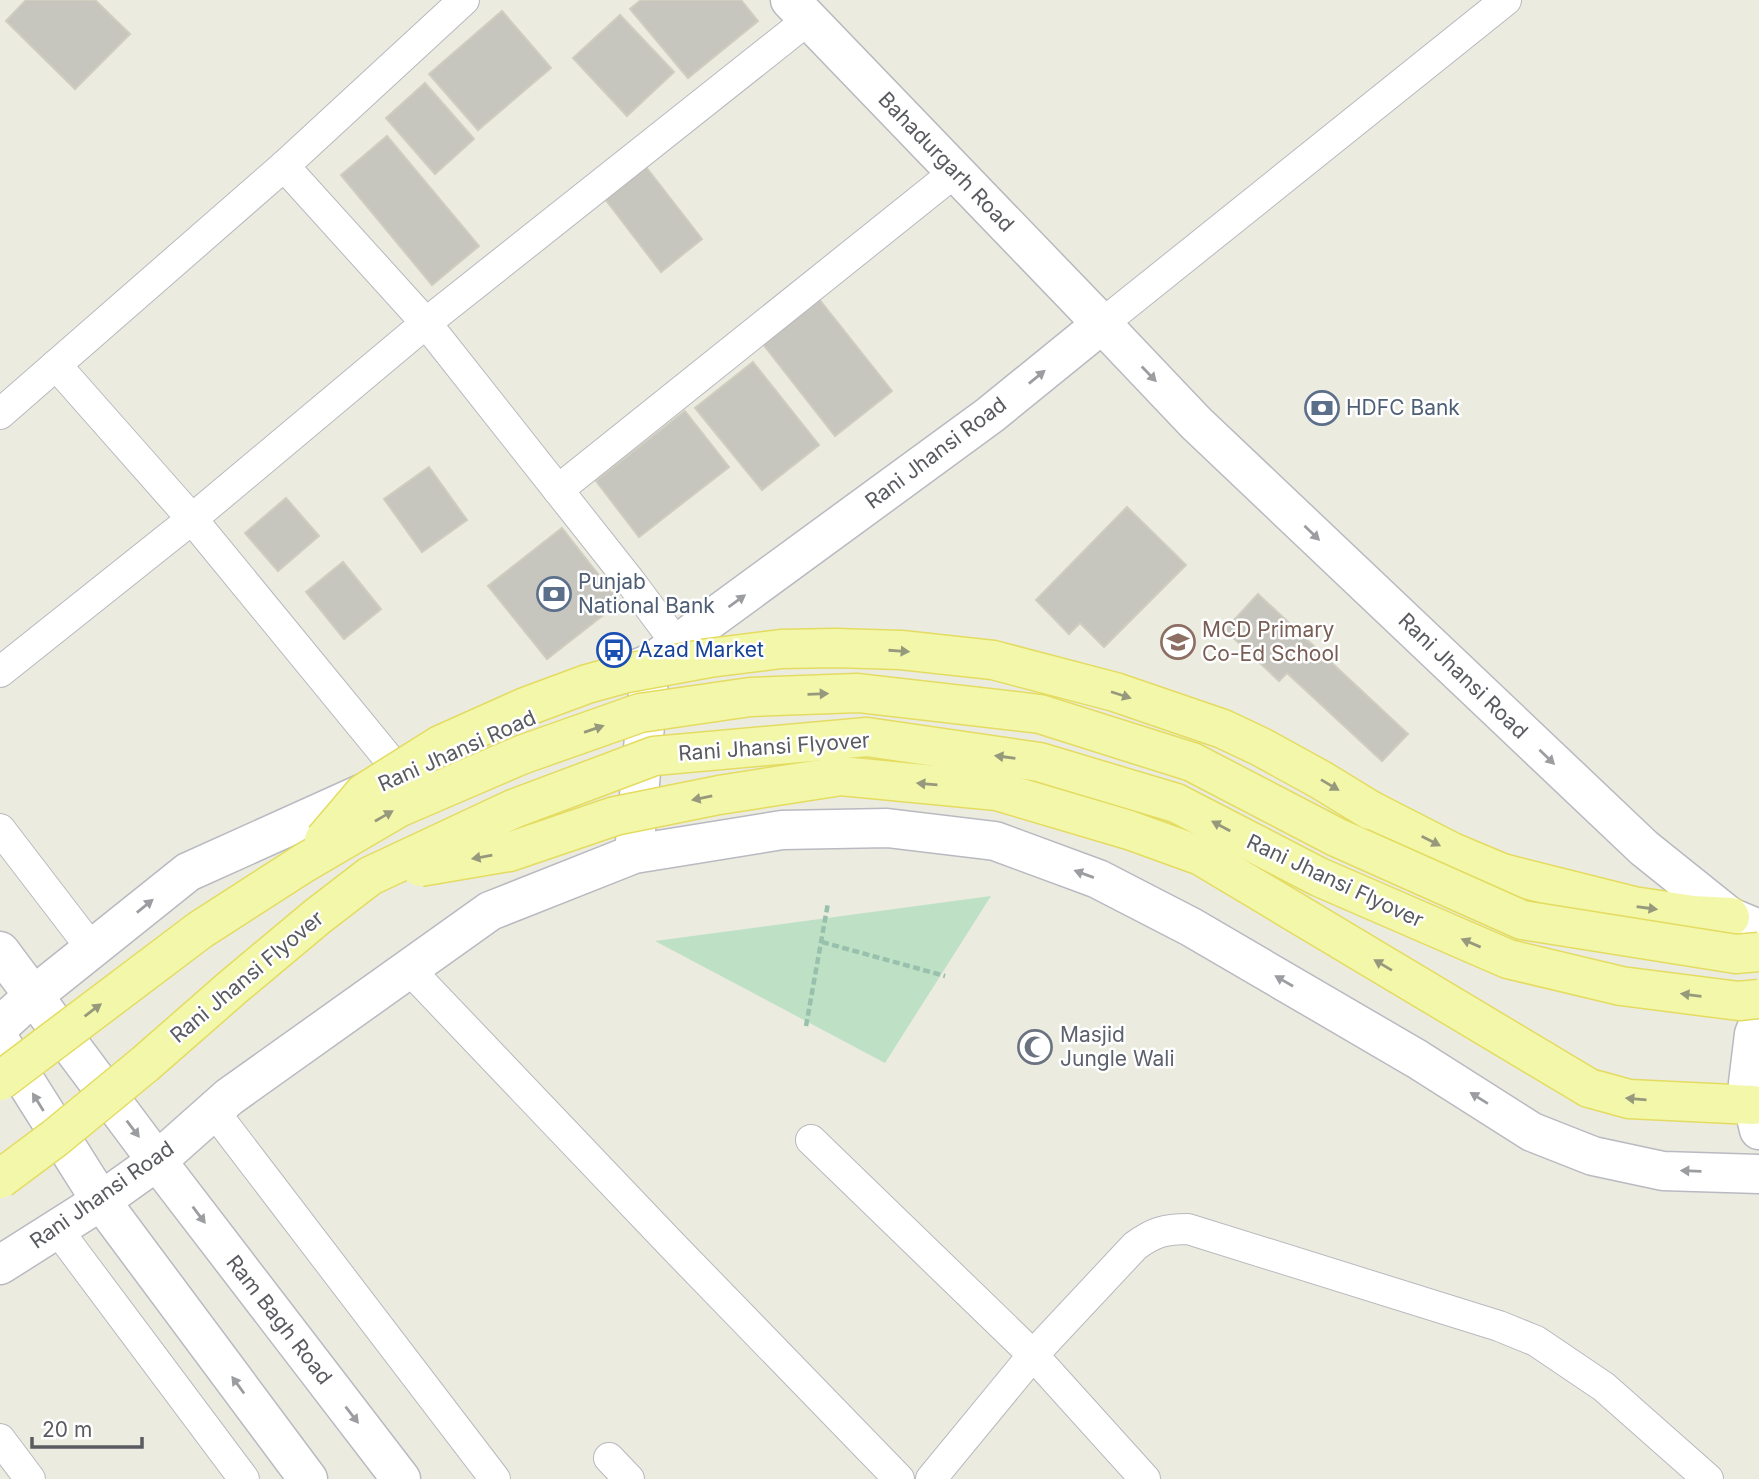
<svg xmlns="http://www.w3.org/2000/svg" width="1759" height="1479" viewBox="0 0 1759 1479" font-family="Inter,sans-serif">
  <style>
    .green { fill: #bee1c6 }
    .building { fill: #c6c5be; stroke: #cfcdbf; stroke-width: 2 }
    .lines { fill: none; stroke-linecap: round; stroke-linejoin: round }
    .minor-casing { stroke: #b8b9be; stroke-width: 32 }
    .tertiary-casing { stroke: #b8b9be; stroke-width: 41 }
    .secondary-casing { stroke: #b9bac1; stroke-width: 41 }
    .primary-casing { stroke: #e4dc60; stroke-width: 41 }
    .path { stroke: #99c0ad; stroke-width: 4.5; stroke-dasharray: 7 3.5; stroke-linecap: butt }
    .minor { stroke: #fff; stroke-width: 30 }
    .tertiary { stroke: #fff; stroke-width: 38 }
    .secondary { stroke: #fff; stroke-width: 38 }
    .primary { stroke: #f3f7a9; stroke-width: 38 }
    .primary-bridge-casing { stroke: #e4dc60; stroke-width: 41; stroke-linecap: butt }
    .primary-bridge { stroke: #f3f7a9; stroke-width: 38 }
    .oneway { fill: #9b9da0 }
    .oneway2 { fill: #97997d }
    .labels { text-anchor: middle; stroke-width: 5; stroke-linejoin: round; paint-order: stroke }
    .street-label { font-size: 21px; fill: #595b60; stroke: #fff }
    .service-label { font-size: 21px; fill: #4e5e75; stroke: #fff; text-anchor: start }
    .education-label { font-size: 21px; fill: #785e54; stroke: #fff; text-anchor: start }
    .transit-label { font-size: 21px; fill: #164399; stroke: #fff; text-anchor: start }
    .worship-label { font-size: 21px; fill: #5b616d; stroke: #fff; text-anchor: start }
  </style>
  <rect width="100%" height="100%" fill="#ebebe0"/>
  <path class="green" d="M991 896 885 1063 655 941Z"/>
  <g class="building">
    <path d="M26 0H95L130 34 75 89 6 21Z"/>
    <path d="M641 0H741L758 21 688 78 630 9Z"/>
    <path d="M502 11 551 68 478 130 429 74Z"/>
    <path d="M620 15 674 72 627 116 573 58Z"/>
    <path d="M425 83 474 139 435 174 386 118Z"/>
    <path d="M387 136 479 246 432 285 341 175Z"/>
    <path d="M646 167 702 239 661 272 605 199Z"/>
    <path d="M819 299 892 391 835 436 762 343Z"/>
    <path d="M753 362 819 445 762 490 695 408Z"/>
    <path d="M685 411 729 467 639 537 596 481Z"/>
    <path d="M429 467 467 520 422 552 384 499Z"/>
    <path d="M286 498 319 536 278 571 245 533Z"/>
    <path d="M1127 507 1186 565 1104 647 1080 623 1069 634 1036 600Z"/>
    <path d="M562 528 620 602 547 659 488 586Z"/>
    <path d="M343 562 381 609 344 639 306 592Z"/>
    <path d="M1258 594 1408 734 1382 761 1287 673 1279 681 1225 630Z"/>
  </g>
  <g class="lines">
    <g class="minor-casing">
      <g id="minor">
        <path d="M284 166 426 323 630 581 677 644"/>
        <path d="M1102 324 1506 0"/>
        <path d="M56 365 192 519 402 775"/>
        <path d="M0 414 284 166 464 0"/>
        <path d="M558 490 955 172"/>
        <path d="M0 672 192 519 426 323 809 19"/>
        <path d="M0 829 92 949"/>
        <path d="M409 969 672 1245 899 1479"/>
        <path d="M213 1110 495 1479"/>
        <path d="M811 1140 1033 1355 1145 1479"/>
        <path d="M57 1229 244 1479"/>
        <path d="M0 1439 30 1479"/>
        <path d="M609 1458 629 1479"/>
        <path d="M931 1479 1033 1355 1135 1246C1154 1232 1165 1229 1188 1229L1499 1326 1536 1341 1604 1387 1708 1479"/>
      </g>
    </g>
    <g class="tertiary-casing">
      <path id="tertiary" d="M790 0 1102 324"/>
    </g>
    <g class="secondary-casing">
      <g id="secondary">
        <path d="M632 671 651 663 677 644 990 415 1102 324 1196 423 1644 848 1730 917 1759 929"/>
        <path d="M635 842 649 679"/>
        <path d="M0 951 157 1161 401 1479"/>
        <path d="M1759 1022 1754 1034 1748 1083 1759 1130"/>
        <path d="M0 1026 33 996 188 872 370 790"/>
        <path d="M0 1041 101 1201 308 1479"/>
        <path d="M0 1265 101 1201 157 1161 229 1097 490 911 634 854 782 830 887 828 995 841 1098 879 1191 927 1417 1059 1532 1132 1593 1156 1663 1171 1759 1174"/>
      </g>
    </g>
    <g class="primary-casing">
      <g id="primary">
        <path d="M1370 810 1452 852 1502 873 1633 906 1693 915 1730 917"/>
        <path d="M1589 1088 1629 1099 1753 1105"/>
      </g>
    </g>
    <g class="path">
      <path d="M822 942 945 976"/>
      <path d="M806 1026 828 903"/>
    </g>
    <use href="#minor" class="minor"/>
    <use href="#tertiary" class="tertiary"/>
    <use href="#secondary" class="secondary"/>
    <use href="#primary" class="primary"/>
    <g class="primary-bridge-casing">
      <g id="primary-bridge">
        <path d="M324 840 364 793 440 745 525 707 587 684 627 673 709 658 781 649 835 648 901 650 993 660 1115 692 1223 729 1261 747 1321 780 1370 810"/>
        <path d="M420 867 509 852 615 816 719 795 841 776 997 791 1129 830 1201 856 1589 1088"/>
        <path d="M0 1081 200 930 304 863 398 808 521 755 640 713 750 697 858 693 1040 714 1192 762 1336 837 1522 920 1736 954 1759 952"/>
        <path d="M0 1179 55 1138 145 1064 233 987 318 916 370 876 513 809 654 756 867 737 1039 762 1176 803 1319 877 1508 959 1621 986 1739 1001 1759 999"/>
      </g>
    </g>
    <use href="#primary-bridge" class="primary-bridge"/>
  </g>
  <defs><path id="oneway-solid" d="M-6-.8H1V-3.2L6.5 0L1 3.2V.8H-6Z" transform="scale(1.75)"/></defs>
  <g class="oneway">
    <use href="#oneway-solid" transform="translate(1149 374) rotate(46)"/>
    <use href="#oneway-solid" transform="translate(1037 377) rotate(-39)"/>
    <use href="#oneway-solid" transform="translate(1312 533) rotate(44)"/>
    <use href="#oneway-solid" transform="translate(737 601) rotate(-36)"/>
    <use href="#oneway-solid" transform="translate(1547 757) rotate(44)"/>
    <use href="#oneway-solid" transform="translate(1084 874) rotate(-160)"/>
    <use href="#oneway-solid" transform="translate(145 906) rotate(-39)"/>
    <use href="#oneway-solid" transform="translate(1284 981) rotate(-150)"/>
    <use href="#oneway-solid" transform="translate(1479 1098) rotate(-148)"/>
    <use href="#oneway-solid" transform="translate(38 1102) rotate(-122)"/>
    <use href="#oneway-solid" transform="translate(133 1129) rotate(53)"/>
    <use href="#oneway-solid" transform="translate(1691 1171) rotate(-178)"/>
    <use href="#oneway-solid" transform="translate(199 1215) rotate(53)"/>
    <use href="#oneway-solid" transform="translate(238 1385) rotate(-126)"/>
    <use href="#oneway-solid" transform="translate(352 1415) rotate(52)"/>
  </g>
  <g class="oneway2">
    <use href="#oneway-solid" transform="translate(899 651) rotate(4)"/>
    <use href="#oneway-solid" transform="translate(818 694) rotate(-2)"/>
    <use href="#oneway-solid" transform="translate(1121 695) rotate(18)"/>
    <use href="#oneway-solid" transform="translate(594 729) rotate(-19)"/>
    <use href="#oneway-solid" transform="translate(1005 757) rotate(-172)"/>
    <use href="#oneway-solid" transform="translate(927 784) rotate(-175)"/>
    <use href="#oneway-solid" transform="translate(1330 785) rotate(31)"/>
    <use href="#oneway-solid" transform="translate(702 798) rotate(168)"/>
    <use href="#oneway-solid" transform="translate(384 816) rotate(-30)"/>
    <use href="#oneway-solid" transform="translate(1221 826) rotate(-152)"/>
    <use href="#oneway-solid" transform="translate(1431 841) rotate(27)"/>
    <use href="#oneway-solid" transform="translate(482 857) rotate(170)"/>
    <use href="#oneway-solid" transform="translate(1647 908) rotate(8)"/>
    <use href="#oneway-solid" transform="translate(1471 943) rotate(-157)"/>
    <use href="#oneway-solid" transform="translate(1383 965) rotate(-149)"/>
    <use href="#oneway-solid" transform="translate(1691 995) rotate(-173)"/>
    <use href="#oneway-solid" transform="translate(93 1010) rotate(-37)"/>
    <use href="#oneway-solid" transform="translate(1636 1099) rotate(-175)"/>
  </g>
  <defs>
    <g id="bank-ring" transform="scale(1.75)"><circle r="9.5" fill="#fff" stroke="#5c6f8a" stroke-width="1.5"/><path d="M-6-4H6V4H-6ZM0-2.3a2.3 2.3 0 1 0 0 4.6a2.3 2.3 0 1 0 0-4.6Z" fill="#5c6f8a"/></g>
    <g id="school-ring" transform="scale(1.75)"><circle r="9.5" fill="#fff" stroke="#8d6e63" stroke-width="1.5"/><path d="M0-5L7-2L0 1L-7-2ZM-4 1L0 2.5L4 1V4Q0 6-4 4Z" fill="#8d6e63"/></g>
    <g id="bus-ring" transform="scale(1.75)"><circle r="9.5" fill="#fff" stroke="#1a4fb4" stroke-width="1.5"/><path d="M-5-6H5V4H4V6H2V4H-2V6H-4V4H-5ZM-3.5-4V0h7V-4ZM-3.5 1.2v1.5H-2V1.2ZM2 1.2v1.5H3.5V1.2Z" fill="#1a4fb4"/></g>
    <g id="mosque-ring" transform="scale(1.75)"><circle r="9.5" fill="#fff" stroke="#6b7280" stroke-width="1.5"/><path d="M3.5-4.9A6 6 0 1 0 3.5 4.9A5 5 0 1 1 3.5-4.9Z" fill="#6b7280"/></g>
  </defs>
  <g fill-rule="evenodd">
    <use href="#bank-ring" x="1322" y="408"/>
    <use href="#bank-ring" x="554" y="594"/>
    <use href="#school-ring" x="1178" y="642"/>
    <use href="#bus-ring" x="614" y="650"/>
    <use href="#mosque-ring" x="1035" y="1047"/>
  </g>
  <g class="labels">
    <g class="street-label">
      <text transform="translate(946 162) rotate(46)" y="7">Bahadurgarh Road</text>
      <text transform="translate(936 453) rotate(-37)" y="7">Rani Jhansi Road</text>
      <text transform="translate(1463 676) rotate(44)" y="7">Rani Jhansi Road</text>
      <text transform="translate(774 747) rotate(-4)" y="7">Rani Jhansi Flyover</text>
      <text transform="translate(457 751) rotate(-24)" y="7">Rani Jhansi Road</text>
      <text transform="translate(1335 881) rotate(25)" y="7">Rani Jhansi Flyover</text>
      <text transform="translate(247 977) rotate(-40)" y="7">Rani Jhansi Flyover</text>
      <text transform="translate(102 1195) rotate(-35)" y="7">Rani Jhansi Road</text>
      <text transform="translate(279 1320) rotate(52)" y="7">Ram Bagh Road</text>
    </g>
    <g class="service-label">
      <text x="1346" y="415">HDFC Bank</text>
      <text x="578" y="589">Punjab<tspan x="578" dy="24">National Bank</tspan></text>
    </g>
    <g class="education-label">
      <text x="1202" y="637">MCD Primary<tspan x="1202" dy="24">Co-Ed School</tspan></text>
    </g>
    <g class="transit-label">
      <text x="638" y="657">Azad Market</text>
    </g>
    <g class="worship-label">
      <text x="1060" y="1042">Masjid<tspan x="1060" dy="24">Jungle Wali</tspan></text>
    </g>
  </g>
  <path d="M32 1437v10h110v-10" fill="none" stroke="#595b60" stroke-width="3.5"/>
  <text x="42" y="1437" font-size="21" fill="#595b60" stroke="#ffffff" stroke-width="5" paint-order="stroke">20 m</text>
</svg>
